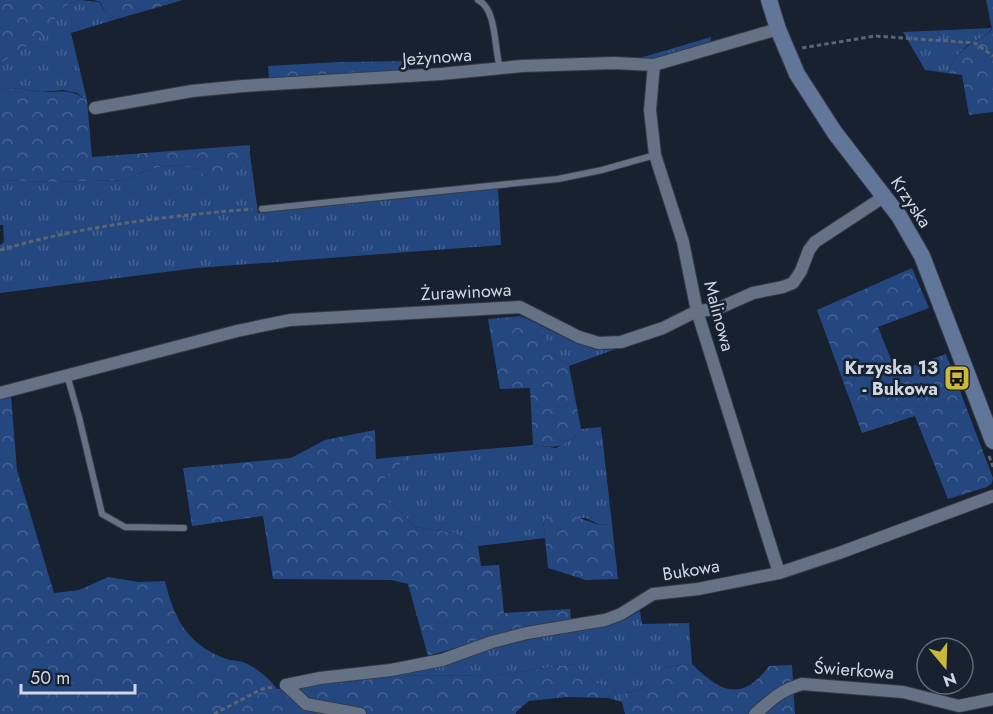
<svg xmlns="http://www.w3.org/2000/svg" width="993" height="714" viewBox="0 0 993 714" font-family="Jost,sans-serif">
  <style>
    .grass { fill: url(#grass-tufts) }
    .forest { fill: url(#forest-crowns) }
    .lines { fill: none; stroke-linecap: round; stroke-linejoin: round }
    .lane-casing { stroke: #353b48; stroke-width: 8 }
    .street-casing { stroke: #353b48; stroke-width: 14 }
    .secondary-casing { stroke: #353b48; stroke-width: 18 }
    .path { stroke: #5c6472; stroke-width: 3; stroke-dasharray: 4.5 3; stroke-linecap: butt }
    .lane { stroke: #657184; stroke-width: 6 }
    .street { stroke: #657184; stroke-width: 12 }
    .secondary { stroke: #617698; stroke-width: 16 }
    .labels { text-anchor: middle; stroke-width: 5; stroke-linejoin: round; paint-order: stroke }
    .street-label { font-size: 18px; fill: #d1d7e2; stroke: #172130 }
    .poi-label { font-size: 18px; font-weight: bold; fill: #d1d7e2; stroke: #172130; text-anchor: end }
  </style>
  <defs>
    <pattern id="grass-tufts" width="24" height="20" patternUnits="userSpaceOnUse" patternTransform="scale(1.5)"><rect width="24" height="20" fill="#254780"/><path d="M3 7l-1-3M5 7V3M7 7l1-3M15 17l-1-3M17 17v-4M19 17l1-3" fill="none" stroke="#446192"/></pattern>
    <pattern id="forest-crowns" width="20" height="18" patternUnits="userSpaceOnUse" patternTransform="scale(1.5)"><rect width="20" height="18" fill="#254780"/><path d="M2 6a3 3 0 1 1 6 0M12 15a3 3 0 1 1 6 0" fill="none" stroke="#446192"/></pattern>
  </defs>
  <rect width="100%" height="100%" fill="#172130"/>
  <g class="grass">
    <path d="M81 0 99 2 106 13 117 19 71 33 87 100 77 93 63 90 40 92 19 88 0 90V64L50 30C56 12 61 5 81 0Z"/>
    <path d="M992 28C986 37 976 40 968 45 958 53 952 62 947 73L925 70 903 32Z"/>
    <path d="M711 37 710 44 668 58H640Z"/>
    <path d="M250 154 258 213 498 188 501 245 197 268 0 293V245L4 242 3 225H0V180L56 182 123 180 158 167 179 165 198 169 207 178 234 173Z"/>
    <path d="M539 325 570 340 597 350 616 349 569 366 555 356Z"/>
    <path d="M601 427 612 524 600 525 586 518 543 519 545 538 478 546 469 543 455 533 415 527 397 508 383 499C379 468 394 478 405 456L533 445 556 448 574 438 581 429Z"/>
    <path d="M640 611 642 624 689 623 692 664 665 667C653 680 644 692 625 693L622 702 608 698 616 690 596 683 573 664 498 675 387 676 495 646 606 625 624 620Z"/>
  </g>
  <g class="forest">
    <path d="M0 0H81C61 5 56 12 51 30L0 64Z"/>
    <path d="M94 0H183L117 19 106 13 100 2Z"/>
    <path d="M986 0H993V112L969 115 962 75 947 73C952 62 958 53 968 46 976 40 986 37 992 29Z"/>
    <path d="M409 61V72L269 78 268 66 339 62Z"/>
    <path d="M19 88C25 89 32 91 39 92 59 93 68 87 87 100L92 157 250 145V154L234 173 219 181 207 178 198 169 179 165 158 167 123 180 56 182 0 180V90Z"/>
    <path d="M912 268 929 308 878 327 896 372 946 354 993 478 992 483 987 487 948 499 915 416 862 433 817 310Z"/>
    <path d="M520 316 539 324 555 356 569 366 581 429C567 449 555 448 533 445L530 388 500 389 488 319Z"/>
    <path d="M11 395 17 470 54 593 79 590 108 577 139 582 165 581C174 619 187 644 226 659 232 661 239 660 245 663 257 668 270 679 277 689L387 676 498 675 573 664 596 683 616 690 608 698 567 697 529 701 516 712V714H0V397Z"/>
    <path d="M375 430 376 459 405 456C394 479 379 467 384 499L397 508 415 527 455 533 469 543 478 546 481 566 499 565 504 613 570 609 571 620 489 638 428 656 408 584 392 580 273 579 263 516 192 526 183 468 291 458 325 440Z"/>
    <path d="M564 513 600 525 612 524 618 579 586 580 548 568 543 519Z"/>
    <path d="M692 664C720 692 742 703 769 666L792 665 795 714H625L622 702 625 693C644 692 653 680 665 667Z"/>
  </g>
  <g class="lines">
    <g class="lane-casing">
      <g id="lane">
        <path d="M478 0C497 9 494 48 500 68"/>
        <path d="M262 209 558 179 602 170 655 155"/>
        <path d="M67 375 79 417 102 514 125 527 184 528"/>
      </g>
    </g>
    <g class="street-casing">
      <g id="street">
        <path d="M654 65 650 110 655 155 683 242 697 311 779 573"/>
        <path d="M95 108 192 91 243 86 441 74 522 66 614 63 654 65 778 29"/>
        <path d="M0 393 237 331 290 320 520 307 579 337 599 343 621 342 663 328 697 311 717 309 753 293 783 287 793 283 801 271 809 250 815 242 885 196"/>
        <path d="M286 685 320 678 391 670 442 660 492 642 527 633 605 620 621 614 653 594 698 589 779 573 839 553 993 496"/>
        <path d="M286 685 306 704 360 714"/>
        <path d="M755 714C773 699 779 691 802 684L903 692 959 706 993 699"/>
      </g>
    </g>
    <g class="secondary-casing">
      <path id="secondary" d="M769 0 778 29 797 74 835 133 899 216 922 256 993 441"/>
    </g>
    <g class="path">
      <path d="M802 48 875 36 975 43 993 56"/>
      <path d="M0 250C81 226 168 216 252 209"/>
      <path d="M989 456 993 467"/>
      <path d="M214 714 262 689 274 687"/>
    </g>
    <use href="#lane" class="lane"/>
    <use href="#street" class="street"/>
    <use href="#secondary" class="secondary"/>
  </g>
  <defs>
    <g id="bus-square" transform="scale(1.35)"><rect x="-9" y="-9" width="18" height="18" rx="4" fill="#ccb939" stroke="#172130"/><path d="M-5-6H5V4H4V6H2V4H-2V6H-4V4H-5ZM-3.5-4V0h7V-4ZM-3.5 1.2v1.5H-2V1.2ZM2 1.2v1.5H3.5V1.2Z" fill="#111"/></g>
  </defs>
  <g fill-rule="evenodd">
    <use href="#bus-square" x="957" y="378"/>
  </g>
  <g class="labels">
    <g class="street-label">
      <text transform="translate(437 57) rotate(-4)" y="6">Jeżynowa</text>
      <text transform="translate(911 202) rotate(56)" y="6">Krzyska</text>
      <text transform="translate(466 292) rotate(-3)" y="6">Żurawinowa</text>
      <text transform="translate(719 316) rotate(75)" y="6">Malinowa</text>
      <text transform="translate(691 570) rotate(-9)" y="6">Bukowa</text>
      <text transform="translate(854 670) rotate(4)" y="6">Świerkowa</text>
    </g>
    <g class="poi-label">
      <text x="938" y="374">Krzyska 13<tspan x="938" dy="21">- Bukowa</tspan></text>
    </g>
  </g>
  <g transform="translate(945 666) rotate(161)"><circle r="28" fill="#172130" stroke="#616a77" stroke-width="1.5"/>
  <path d="M0-4.5L10 22L0 15L-10 22Z" fill="#ccb939"/>
  <text y="-9" font-size="16" font-weight="bold" text-anchor="middle" fill="#d1d7e2">N</text>
  </g>
  <path d="M21 684v9h114v-9" fill="none" stroke="#d1d7e2" stroke-width="3"/>
  <text x="30" y="684" font-size="18" fill="#d1d7e2" stroke="#172130" stroke-width="4.5" paint-order="stroke">50 m</text>
</svg>
